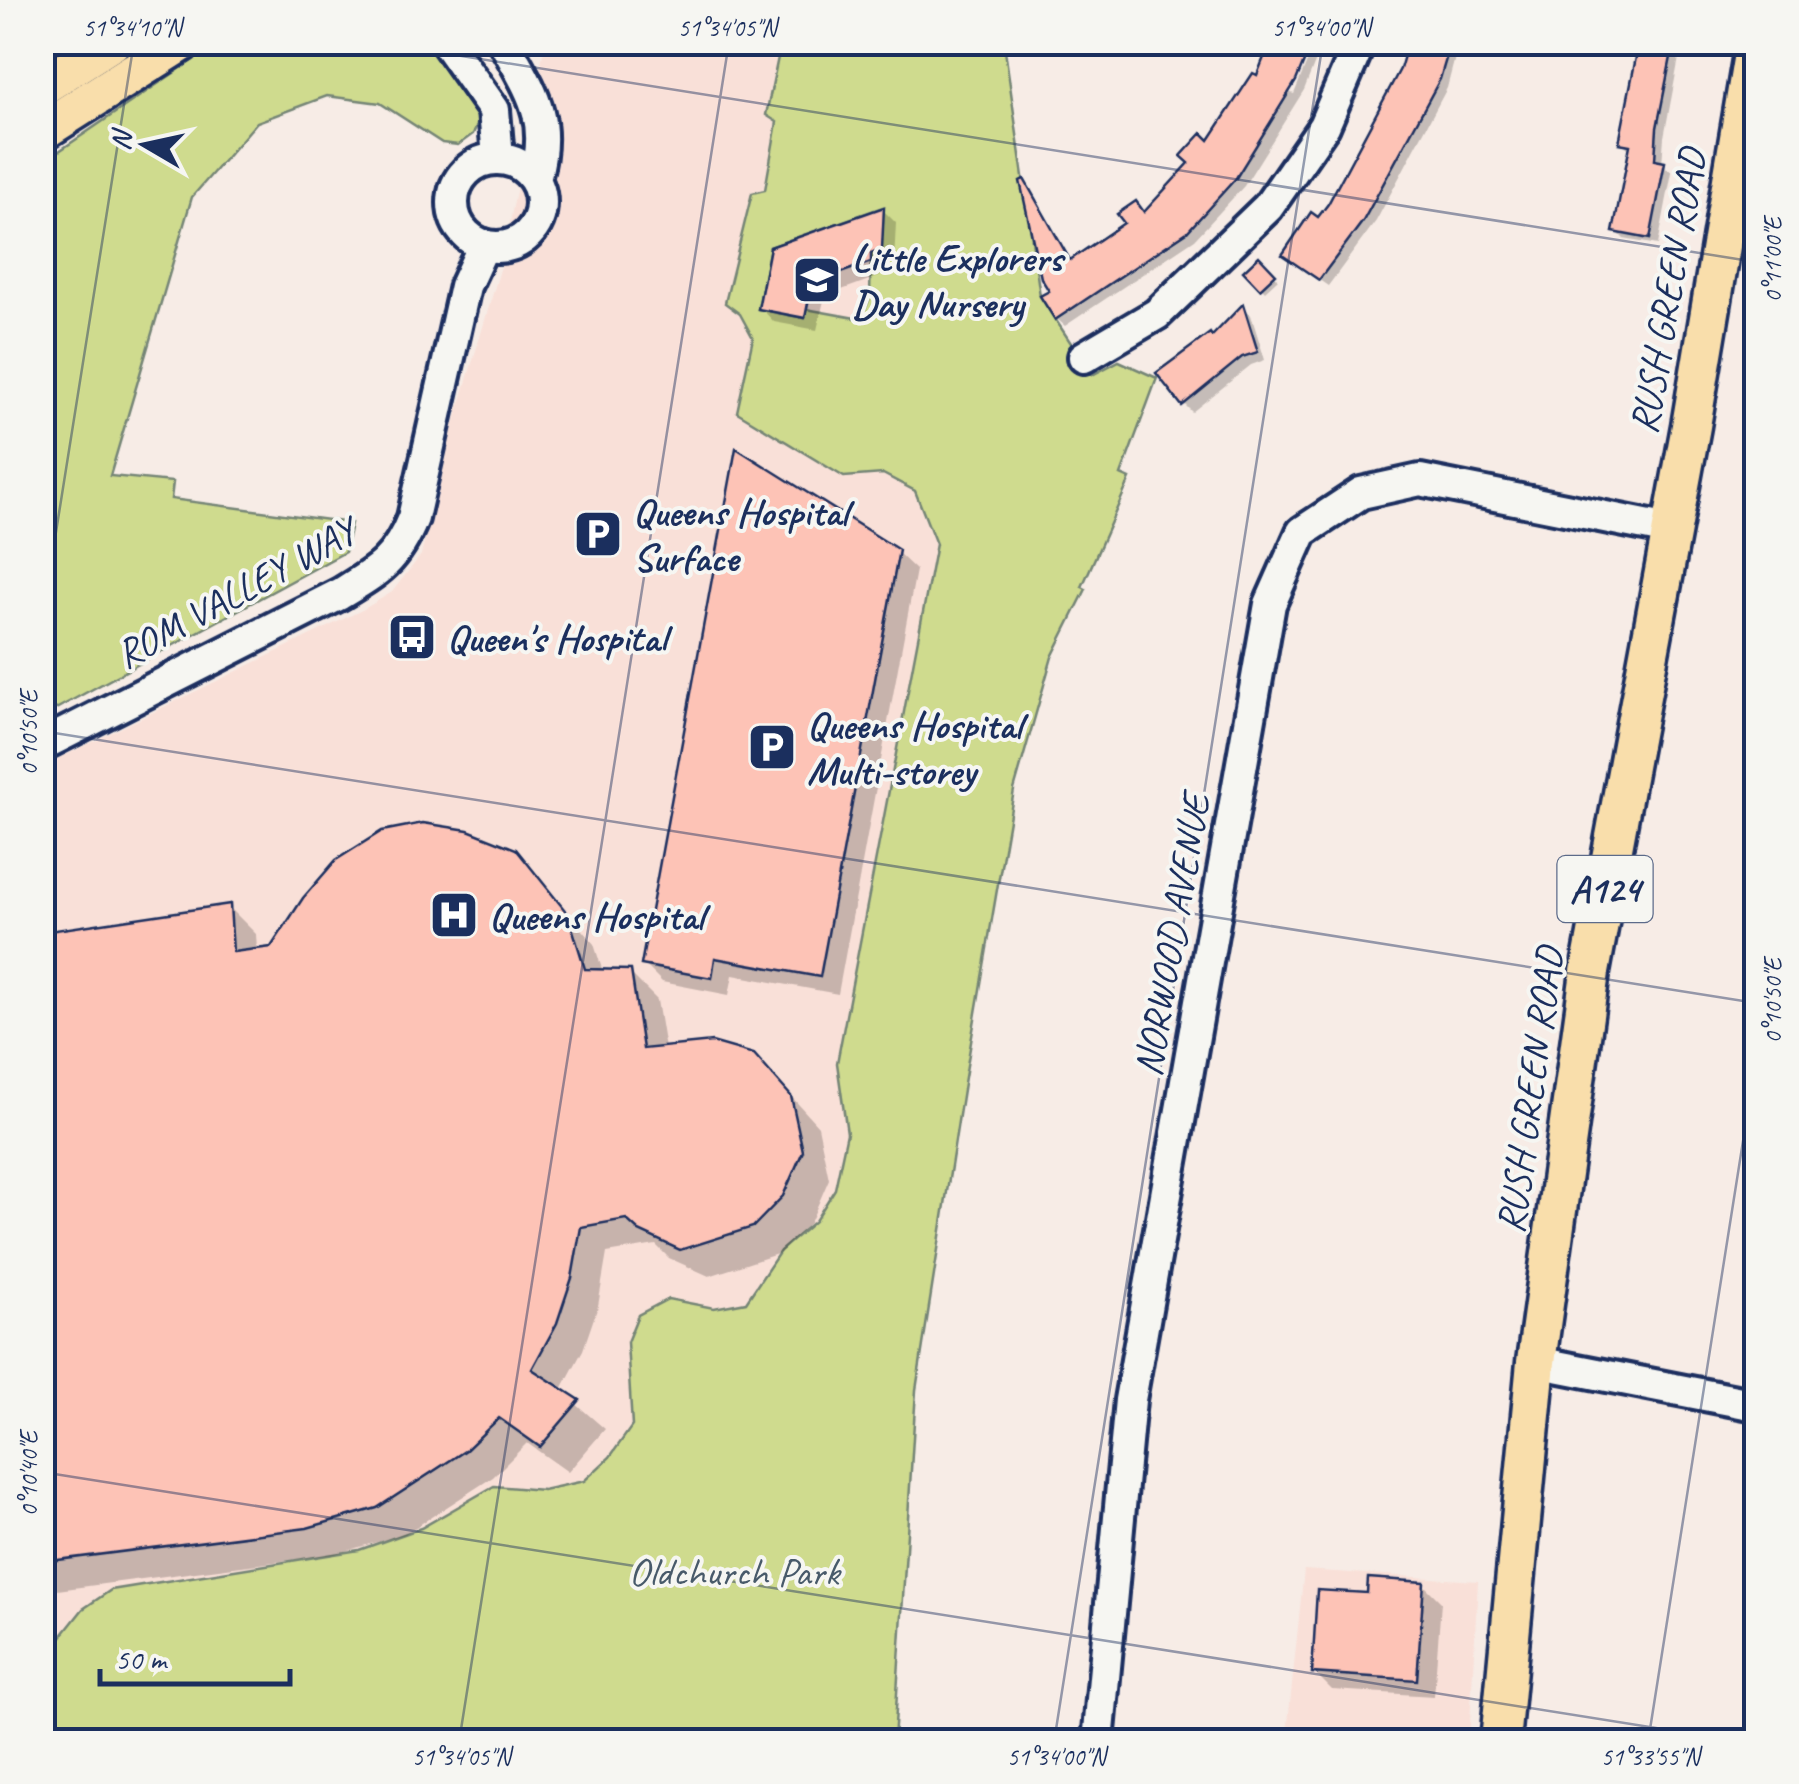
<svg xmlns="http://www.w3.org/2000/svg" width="1799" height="1784" viewBox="0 0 1799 1784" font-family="Caveat,sans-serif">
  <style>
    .built { fill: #f9e0d8 }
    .green { fill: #cfdb8e; stroke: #758576; stroke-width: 2.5; fill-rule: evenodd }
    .shadow { fill: #0003 }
    .building { fill: #fdc3b6; stroke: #1b2f5e; stroke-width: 2.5 }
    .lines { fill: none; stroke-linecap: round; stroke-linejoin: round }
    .minor-casing { stroke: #1b2f5e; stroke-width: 38 }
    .major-casing { stroke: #1b2f5e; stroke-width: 45 }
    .minor { stroke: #f6f6f2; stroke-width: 30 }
    .major { stroke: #f9deab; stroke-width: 38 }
    .ticks { fill: none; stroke: #1b2f5e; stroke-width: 2.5; stroke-opacity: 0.45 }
    .labels { text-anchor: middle; stroke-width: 8; stroke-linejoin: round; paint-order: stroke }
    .shield { fill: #f6f6f2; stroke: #5d6b8a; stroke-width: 2.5 }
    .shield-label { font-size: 38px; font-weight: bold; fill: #1b2f5e }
    .poi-label { font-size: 40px; font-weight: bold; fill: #1b2f5e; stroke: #f6f6f2; text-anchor: start }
    .street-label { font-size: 40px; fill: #1b2f5e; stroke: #f6f6f2 }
    .park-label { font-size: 40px; fill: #485a6a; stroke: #f6f6f2 }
    .neatline { fill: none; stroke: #1b2f5e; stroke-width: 4 }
    .ticks-label { font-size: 25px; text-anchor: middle; fill: #1b2f5e }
  </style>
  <rect width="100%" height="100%" fill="#f7ece6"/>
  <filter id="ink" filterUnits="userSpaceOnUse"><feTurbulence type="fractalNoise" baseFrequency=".01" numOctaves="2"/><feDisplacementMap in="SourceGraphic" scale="20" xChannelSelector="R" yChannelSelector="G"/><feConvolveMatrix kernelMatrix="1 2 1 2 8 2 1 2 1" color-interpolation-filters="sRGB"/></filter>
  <g filter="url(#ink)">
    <g class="built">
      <path d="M545 43H781L767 115 777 122 764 190 752 193 740 314 844 477 883 474 915 491 936 544 837 1063 847 1133 835 1189 815 1221 780 1251 746 1302 714 1308 668 1299 627 1342 632 1426 610 1457 584 1481 543 1490 494 1486 421 1528 359 1550 111 1590 83 1609 56 1643 43 1647V766L364 609 392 592 421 555 453 427 502 263Z"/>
      <path d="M884 207 871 253 870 297 861 319 807 309 805 318 758 309 770 247Z"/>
      <path d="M1304 1570 1478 1581 1469 1741 1286 1742Z"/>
    </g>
    <g class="green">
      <path d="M218 43H427L458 80 479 120 473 134 458 145 442 143 380 103 327 96 257 122 192 197 110 476 173 482 171 499 351 523 345 552 43 716V162Z"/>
      <path d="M781 43H1004L1040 296 1092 375 1119 361 1157 378 1121 475 1130 479 1082 587 1086 589 1052 657 1014 790 964 1083 916 1390 894 1741 43 1742V1647L56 1643 83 1609 111 1590 359 1550 421 1528 494 1486 543 1490 584 1481 610 1457 632 1426 627 1342 638 1315 668 1299 714 1308 746 1302 780 1251 815 1221 835 1189 847 1133 837 1063 936 544 915 491 883 474 844 477 737 412 753 338 740 314 725 303 752 193 765 190 777 122 766 115ZM883 207 871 253 870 297 861 319 806 309 804 318 758 309 770 247Z"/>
    </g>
    <g class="shadow">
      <path d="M1132 42H1157L1143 54Z"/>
      <path d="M1315 42H1323L1304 90 1244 186 1195 239 1065 326 1057 319 1024 182 1072 262 1145 214 1210 144 1289 92 1294 94Z"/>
      <path d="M1410 42H1459L1447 88 1376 221 1328 286 1294 263 1330 206 1402 70Z"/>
      <path d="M1641 42H1682L1664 137 1662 164 1672 172 1658 245 1624 239 1616 231 1631 151 1622 142Z"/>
      <path d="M883 210 896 223 894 262 883 266V275L825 296 817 330 774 322 761 308Z"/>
      <path d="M1259 259 1278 279 1265 291 1247 271Z"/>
      <path d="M1243 307 1251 315 1265 360 1251 365 1192 412 1184 404 1212 339Z"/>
      <path d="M897 552 916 570 838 994 733 975 729 995 662 982 644 964Z"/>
      <path d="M514 851 594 944 603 972 630 973 657 1000 665 1049 781 1085 818 1126 829 1179 810 1223 780 1253 709 1276 669 1258 656 1245 607 1253 598 1306 583 1350 561 1391 605 1429 568 1472 527 1443 493 1477 405 1534 335 1554 42 1592V934L229 907 256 934 257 951 272 949Z"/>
      <path d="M1423 1584 1441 1602 1434 1696 1332 1690 1314 1672 1369 1596Z"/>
      <path d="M1378 1732 1387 1742H1361Z"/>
    </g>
    <g class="building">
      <path d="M1270 42H1312L1296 81 1236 178 1187 232 1055 320 1040 296 1049 291 1041 278 1020 181 1024 179 1070 260 1124 223 1117 214 1136 201 1144 212 1189 163 1181 156 1202 133 1209 140 1253 73 1257 75Z"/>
      <path d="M1408 42H1451L1440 79 1363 221 1319 280 1282 255 1311 212 1318 217 1328 204 1400 69Z"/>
      <path d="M1639 42H1674L1657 128 1655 160 1665 162 1650 239 1613 232 1630 145 1619 143Z"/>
      <path d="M884 207 882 249 871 253V262L812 283 805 318 758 309 770 247Z"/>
      <path d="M1259 256 1276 274 1260 289 1243 271Z"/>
      <path d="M1243 304 1258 352 1242 357 1182 406 1156 373 1210 333 1212 336Z"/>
      <path d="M736 448 899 550 820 977 715 958 712 978 641 965Z"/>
      <path d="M423 823 468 830 516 849 568 914 585 969 631 970 643 1049 712 1042 754 1054 791 1096 803 1151 783 1196 753 1227 680 1250 639 1231 626 1219 581 1227 572 1278 557 1323 532 1369 580 1400 540 1447 499 1418 466 1450 377 1508 307 1528 42 1562V932L230 904 233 952 271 947 303 898 336 860 382 831Z"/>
      <path d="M1368 1578 1424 1582 1417 1680 1312 1673 1317 1590 1367 1593Z"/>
    </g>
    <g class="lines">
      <g class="minor-casing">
        <g id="minor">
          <path d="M446 42 494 110 498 158"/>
          <path d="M504 42C532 93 552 119 535 179"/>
          <circle cx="497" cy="203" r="44"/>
          <path d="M1084 357 1157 314 1268 207 1324 126 1360 42"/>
          <path d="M42 745 340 594C378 571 396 561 413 518L465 286 484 245"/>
          <path d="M1536 1362 1756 1405"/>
          <path d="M1098 1742 1130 1400 1270 604 1302 532 1361 493 1420 480 1670 530"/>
        </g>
      </g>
      <g class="major-casing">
        <g id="major">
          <path d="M42 86 111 42"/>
          <path d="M42 131 182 42"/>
          <path d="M1500 1742 1536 1362 1590 972 1691 426 1755 42"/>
        </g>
      </g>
      <use href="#minor" class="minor"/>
      <use href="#major" class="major"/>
    </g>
  </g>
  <path class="ticks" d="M374 42 1756 262M42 620 134 42M42 731 1756 1003M42 1472 1744 1742M459 1742 729 42M1054 1742 1323 42M1648 1742 1756 1059"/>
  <defs>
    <g id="school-square" transform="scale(2.5)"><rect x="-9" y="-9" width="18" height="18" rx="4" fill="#1b2f5e" stroke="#f6f6f2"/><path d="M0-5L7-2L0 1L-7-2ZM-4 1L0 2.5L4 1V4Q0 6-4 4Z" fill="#fff"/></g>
    <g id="parking-square" transform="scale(2.5)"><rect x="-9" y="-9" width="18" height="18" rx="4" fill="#1b2f5e" stroke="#f6f6f2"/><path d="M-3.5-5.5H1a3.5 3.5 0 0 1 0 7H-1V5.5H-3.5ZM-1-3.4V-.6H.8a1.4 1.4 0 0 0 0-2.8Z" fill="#fff"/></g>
    <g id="bus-square" transform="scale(2.5)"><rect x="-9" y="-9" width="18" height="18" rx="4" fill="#1b2f5e" stroke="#f6f6f2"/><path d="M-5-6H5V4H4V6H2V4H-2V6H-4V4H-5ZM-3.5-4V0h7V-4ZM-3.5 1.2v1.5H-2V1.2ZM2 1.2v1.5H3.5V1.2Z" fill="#fff"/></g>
    <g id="hospital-square" transform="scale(2.5)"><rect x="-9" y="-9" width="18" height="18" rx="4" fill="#1b2f5e" stroke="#f6f6f2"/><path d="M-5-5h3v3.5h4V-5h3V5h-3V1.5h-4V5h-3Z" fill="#fff"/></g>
  </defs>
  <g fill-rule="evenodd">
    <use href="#school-square" x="817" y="280"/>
    <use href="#parking-square" x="598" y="534"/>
    <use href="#bus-square" x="412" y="637"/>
    <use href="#parking-square" x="772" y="747"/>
    <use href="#hospital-square" x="454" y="915"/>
  </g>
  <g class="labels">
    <rect class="shield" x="1557.5" y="856" width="95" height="66" rx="8"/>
    <g class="shield-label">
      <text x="1605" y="902">A124</text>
    </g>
    <g class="poi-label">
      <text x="852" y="271">Little Explorers<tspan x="852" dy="46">Day Nursery</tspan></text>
      <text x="633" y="525">Queens Hospital<tspan x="633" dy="46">Surface</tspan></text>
      <text x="447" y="651">Queen's Hospital</text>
      <text x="807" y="738">Queens Hospital<tspan x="807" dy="46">Multi-storey</tspan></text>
      <text x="489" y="929">Queens Hospital</text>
    </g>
    <g class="street-label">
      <text transform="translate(1667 291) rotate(-80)" y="14">RUSH GREEN ROAD</text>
      <text transform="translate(235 592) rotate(-29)" y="14">ROM VALLEY WAY</text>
      <text transform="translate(1171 935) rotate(-80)" y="14">NORWOOD AVENUE</text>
      <text transform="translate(1529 1090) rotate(-82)" y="14">RUSH GREEN ROAD</text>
    </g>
    <g class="park-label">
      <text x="734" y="1585">Oldchurch Park</text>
    </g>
  </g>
  <rect width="1799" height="1784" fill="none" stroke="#f6f6f2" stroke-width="110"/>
  <g transform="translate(145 145) rotate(279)" stroke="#f6f6f2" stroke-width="8" paint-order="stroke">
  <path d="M0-8L18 38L0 25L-18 38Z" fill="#1b2f5e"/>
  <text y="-15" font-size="28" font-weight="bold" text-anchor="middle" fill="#1b2f5e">N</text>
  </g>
  <path d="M100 1669v15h190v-15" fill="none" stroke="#1b2f5e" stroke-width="5"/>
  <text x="115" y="1669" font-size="30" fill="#1b2f5e" stroke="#f6f6f2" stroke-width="8" paint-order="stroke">50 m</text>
  <rect x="55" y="55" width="1689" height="1674" class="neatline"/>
  <g class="ticks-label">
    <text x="132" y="36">51°34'10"N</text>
    <text x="727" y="36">51°34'05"N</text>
    <text x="1321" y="36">51°34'00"N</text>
    <text transform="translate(1772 260) rotate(-90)" y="9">0°11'00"E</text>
    <text transform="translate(28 733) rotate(-90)" y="9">0°10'50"E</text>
    <text transform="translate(1772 1001) rotate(-90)" y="9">0°10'50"E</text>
    <text transform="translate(28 1474) rotate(-90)" y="9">0°10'40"E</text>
    <text x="461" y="1765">51°34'05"N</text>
    <text x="1056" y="1765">51°34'00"N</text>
    <text x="1650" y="1765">51°33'55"N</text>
  </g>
</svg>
